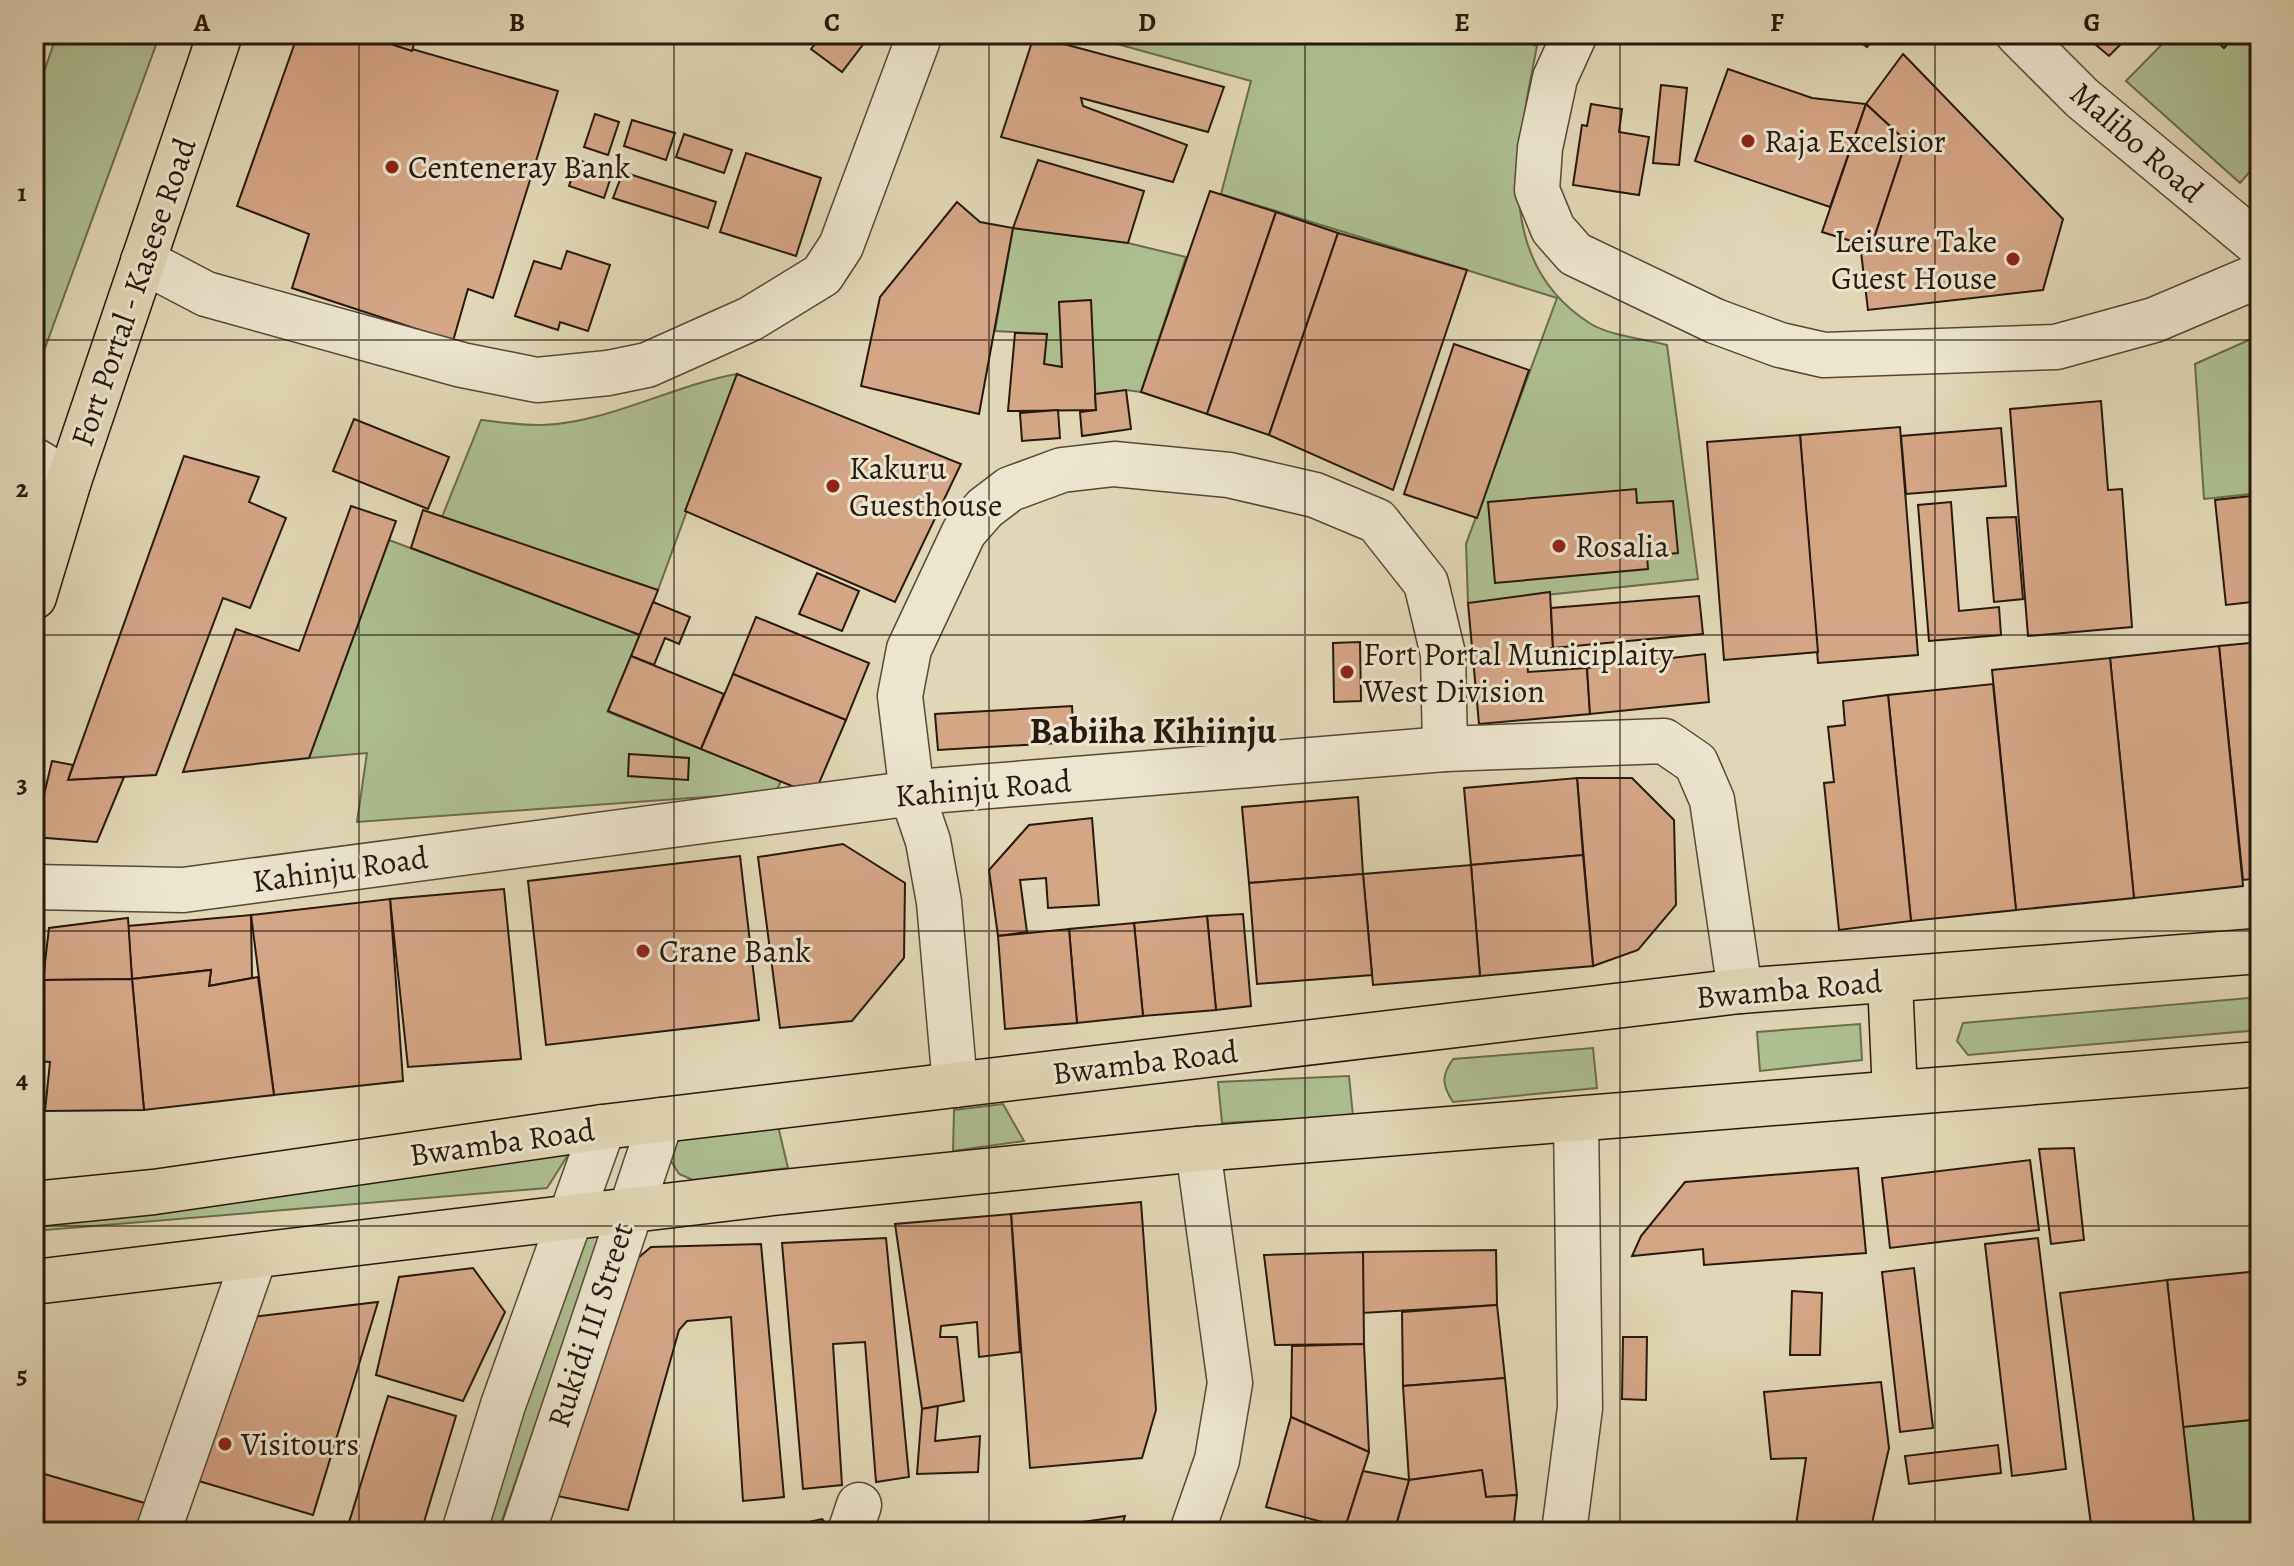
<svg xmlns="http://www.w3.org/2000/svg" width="2294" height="1566" font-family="Alegreya,serif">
	<rect width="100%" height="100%" fill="#e1d7b6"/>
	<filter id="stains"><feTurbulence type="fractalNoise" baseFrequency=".0025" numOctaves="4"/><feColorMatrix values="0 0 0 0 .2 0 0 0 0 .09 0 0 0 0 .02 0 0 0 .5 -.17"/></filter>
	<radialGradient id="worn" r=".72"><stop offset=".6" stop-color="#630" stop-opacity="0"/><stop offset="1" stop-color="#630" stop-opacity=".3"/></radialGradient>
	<g fill="#aebf92" stroke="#6a6c50" stroke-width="2">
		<polygon points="57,34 160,34 34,378 34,101"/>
		<path d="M1081 34H1506L1537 46C1518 143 1490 261 1591 324 1611 336 1644 339 1667 345L1698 579 1468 603 1466 544 1557 298 1221 194 1251 81Z"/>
		<polygon points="2172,34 2209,34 2224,47 2237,34 2260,34 2260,160 2240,183 2126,81"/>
		<polygon points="1013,228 1128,243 1186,257 1141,392 1126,390 1095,394 1090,300 1059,302 1062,367 1044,364 1046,334 995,331"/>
		<polygon points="2260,335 2260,493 2204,499 2195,364"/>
		<path d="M737 374 658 590 442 517 481 420C501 422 523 426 543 425 607 423 674 385 737 374Z"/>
		<polygon points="389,540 640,635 608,712 781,781 776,792 357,822 367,753 309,758"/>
		<polygon points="2260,997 2260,1030 1968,1055 1957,1041 1963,1023"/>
		<polygon points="1860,1024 1862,1060 1760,1071 1757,1032"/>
		<path d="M1593 1048 1597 1088 1453 1102C1442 1085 1441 1076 1453 1059Z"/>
		<polygon points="1349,1076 1353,1116 1222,1123 1218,1082"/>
		<polygon points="1003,1104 1024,1141 953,1151 954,1110"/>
		<polygon points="778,1126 788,1168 693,1180 679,1174 671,1161 678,1139"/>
		<polygon points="582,1133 547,1188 34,1231 34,1204"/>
		<polygon points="582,1225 599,1225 597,1247 498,1532 480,1532"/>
		<polygon points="2260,1419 2260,1532 2195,1532 2183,1427"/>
	</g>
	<g fill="#d5a686" stroke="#27190e" stroke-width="2">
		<polygon points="298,34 360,34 558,91 493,298 468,289 453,341 292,288 309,234 237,206"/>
		<polygon points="360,34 417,34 412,51"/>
		<polygon points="823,34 871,34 842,72 811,49"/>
		<polygon points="1849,34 1877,34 1867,47"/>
		<polygon points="2083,34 2131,34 2109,56"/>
		<polygon points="2209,34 2237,34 2224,48"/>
		<polygon points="1034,36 1224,87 1208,132 1081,98 1083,106 1187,145 1173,182 1001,137"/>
		<polygon points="1903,54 2063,219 2043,290 1868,310 1861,252 1871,247 1906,141 1866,104"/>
		<polygon points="1728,69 1812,98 1866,104 1830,207 1695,161"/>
		<polygon points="1661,85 1687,88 1679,165 1653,163"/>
		<polygon points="1591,104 1622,109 1619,132 1649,137 1639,195 1573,185 1582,125 1587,126"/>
		<polygon points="1866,104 1906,141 1871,247 1822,232"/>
		<polygon points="595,114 619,122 608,155 584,147"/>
		<polygon points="632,120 675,133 666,160 624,146"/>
		<polygon points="684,134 732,150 724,173 676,157"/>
		<polygon points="746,153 821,178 796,256 720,232"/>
		<polygon points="578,160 613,171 604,198 569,186"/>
		<polygon points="1038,160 1144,191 1128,243 1013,228"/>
		<polygon points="623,172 716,202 708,228 613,198"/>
		<polygon points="1210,191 1276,212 1207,414 1141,392"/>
		<polygon points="957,202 980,222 1013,228 979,414 861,386 880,297"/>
		<polygon points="1276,212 1338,233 1269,435 1207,414"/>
		<polygon points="1338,233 1467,270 1393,490 1269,435"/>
		<polygon points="567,251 610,265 588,331 560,322 558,330 515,316 534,261 561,269"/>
		<polygon points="1091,300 1096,410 1008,411 1015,333 1047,334 1044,364 1062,367 1059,302"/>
		<polygon points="1454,344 1529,370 1477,518 1404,494"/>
		<polygon points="737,374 961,464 895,602 685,511"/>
		<polygon points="1126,390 1131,429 1082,436 1080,412 1096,410 1095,394"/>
		<polygon points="2101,401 2108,490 2122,489 2132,627 2028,636 2010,409"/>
		<polygon points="1058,410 1060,438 1022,441 1020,413"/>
		<polygon points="354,419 449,457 428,509 333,471"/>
		<polygon points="1900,427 1918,655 1818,663 1800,435"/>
		<polygon points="2001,428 2006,486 1906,494 1901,436"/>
		<polygon points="1800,435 1818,652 1724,660 1707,442"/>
		<polygon points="184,456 259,477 249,502 286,518 250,608 223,598 156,775 68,780"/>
		<polygon points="1636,489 1637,503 1673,501 1678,553 1647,556 1648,569 1495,583 1488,502"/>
		<polygon points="2260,495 2260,601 2226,605 2215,500"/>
		<polygon points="1951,502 1959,611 1999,607 2001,635 1929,641 1918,505"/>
		<polygon points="351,506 396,521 309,758 183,772 236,629 299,651"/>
		<polygon points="423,510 658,590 640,635 411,548"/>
		<polygon points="2016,517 2023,599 1994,602 1987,518"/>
		<polygon points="817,573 859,591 842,631 799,614"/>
		<polygon points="1550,592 1553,648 1526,651 1528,672 1587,668 1590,714 1479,724 1468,603"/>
		<polygon points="1699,596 1703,634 1553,648 1551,608"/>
		<polygon points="653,602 690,617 679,644 665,638 654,665 631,656"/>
		<polygon points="756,617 869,663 846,720 733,674"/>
		<polygon points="1360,642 1361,701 1334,702 1333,643"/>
		<polygon points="2260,642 2260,878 2243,880 2219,646"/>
		<polygon points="2219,646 2243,886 2134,898 2110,658"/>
		<polygon points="1705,654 1709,702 1590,714 1587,668"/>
		<polygon points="631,656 724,694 701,749 608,711"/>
		<polygon points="2110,658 2134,898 2016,910 1992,670"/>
		<polygon points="733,674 846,720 814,795 701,749"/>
		<polygon points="1993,684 2016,910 1911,921 1888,695"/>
		<polygon points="1888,695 1911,921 1839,930 1824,783 1834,782 1828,727 1845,725 1843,701"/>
		<polygon points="1072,706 1074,742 938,750 935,714"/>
		<polygon points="629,754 689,758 688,780 628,776"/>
		<polygon points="52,761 73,765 68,780 124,777 97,842 34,837"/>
		<polygon points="1577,778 1632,778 1674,820 1676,905 1638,950 1593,966"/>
		<polygon points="1577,778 1583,855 1471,865 1464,788"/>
		<polygon points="1358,797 1363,874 1249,883 1242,807"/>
		<polygon points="1092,818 1099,905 1048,908 1046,878 1020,880 1027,932 998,936 989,870 1029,825"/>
		<polygon points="843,844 905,883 904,958 852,1021 780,1028 758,857"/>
		<polygon points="1583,855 1593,966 1480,976 1471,865"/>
		<polygon points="740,856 759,1020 546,1045 528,881"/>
		<polygon points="1471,865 1480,976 1373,985 1363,874"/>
		<polygon points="1363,874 1372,975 1257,984 1249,883"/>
		<polygon points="504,889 521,1059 408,1067 390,899"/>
		<polygon points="390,899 403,1081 274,1095 251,915"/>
		<polygon points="1243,914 1251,1006 1216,1010 1207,916"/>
		<polygon points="251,915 252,978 209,986 211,970 132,979 128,926"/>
		<polygon points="1207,916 1216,1010 1143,1016 1134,923"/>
		<polygon points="128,918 132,979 43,980 49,928"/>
		<polygon points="1134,923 1143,1016 1077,1023 1069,929"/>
		<polygon points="1069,929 1077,1023 1005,1029 998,936"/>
		<polygon points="34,962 45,964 40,1005 34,1004"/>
		<polygon points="211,970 209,986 258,977 274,1095 144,1110 132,979"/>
		<polygon points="132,979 144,1110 45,1111 50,1062 34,1061 34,1004 40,1005 43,980"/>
		<polygon points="2074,1148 2084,1240 2051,1244 2039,1149"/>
		<polygon points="2030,1160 2039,1230 1890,1248 1882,1178"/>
		<polygon points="1858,1168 1866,1253 1704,1265 1703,1249 1632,1256 1641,1236 1685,1182"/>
		<polygon points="1141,1202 1156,1410 1142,1458 1030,1468 1011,1214"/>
		<polygon points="1011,1214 1020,1352 979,1357 977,1322 941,1326 940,1337 957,1337 964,1401 922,1409 895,1224"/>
		<polygon points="886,1238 909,1477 876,1482 865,1342 833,1344 842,1485 803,1489 782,1243"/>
		<polygon points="2038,1238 2066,1469 2012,1476 1985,1244"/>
		<polygon points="761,1244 784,1497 743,1501 731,1317 687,1321 679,1330 628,1510 557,1496 624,1270 651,1247"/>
		<polygon points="1496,1250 1497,1305 1362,1313 1363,1252"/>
		<polygon points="1363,1252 1364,1344 1275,1345 1264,1255"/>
		<polygon points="473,1268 505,1312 463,1401 376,1375 399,1277"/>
		<polygon points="1914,1268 1933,1428 1900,1432 1882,1272"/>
		<polygon points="2260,1271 2260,1419 2183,1427 2167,1280"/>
		<polygon points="2167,1280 2195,1532 2092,1532 2060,1293"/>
		<polygon points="1792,1291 1822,1293 1820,1355 1790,1355"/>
		<polygon points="378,1302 313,1515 192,1479 244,1318"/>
		<polygon points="1497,1305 1505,1378 1403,1386 1402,1312"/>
		<polygon points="1623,1337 1647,1337 1646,1400 1622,1399"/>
		<polygon points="1364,1344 1369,1452 1291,1417 1292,1346"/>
		<polygon points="1505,1378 1517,1495 1486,1497 1482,1470 1409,1480 1403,1386"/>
		<polygon points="1881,1382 1889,1448 1870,1532 1795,1532 1806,1458 1771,1459 1764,1392"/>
		<polygon points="388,1396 456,1416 421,1532 346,1532"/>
		<polygon points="938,1406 935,1441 980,1436 978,1472 917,1474 922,1409"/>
		<polygon points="1291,1417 1369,1452 1345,1528 1266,1507"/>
		<polygon points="1998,1445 2001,1473 1909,1484 1905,1456"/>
		<polygon points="1482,1470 1486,1497 1517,1495 1513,1532 1394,1532 1409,1480"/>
		<polygon points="34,1471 148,1504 138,1532 34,1532"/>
		<polygon points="1363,1471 1409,1480 1394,1532 1345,1528"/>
		<polygon points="1125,1516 1120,1532 1039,1532 1040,1528"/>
		<polygon points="822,1519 833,1532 763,1532"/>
		<polygon points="182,1522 212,1532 179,1532"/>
	</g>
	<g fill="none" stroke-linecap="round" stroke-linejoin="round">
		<defs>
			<g id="minor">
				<polyline points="1575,34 1555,78 1540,148 1537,190 1553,229 1575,254 1715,321 1780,345 1824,355 2056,347 2154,320 2260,275"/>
				<polyline points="2018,34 2082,98 2260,246"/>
				<polyline points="143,261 206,294 462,365 537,380 608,373 647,365 750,319 791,294 822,275 841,246 920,34"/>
				<polyline points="34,460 69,481"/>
				<polyline points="34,887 183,890 929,791 1445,749 1664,741 1696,763 1712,800 1740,991"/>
				<polyline points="955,1085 939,902 928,841 912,794 900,696 909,649 964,532 985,508 1010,489 1062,470 1114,464 1229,475 1315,495 1377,521 1426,583 1443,654 1445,749"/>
				<polyline points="158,1532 254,1258"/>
				<polyline points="464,1532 503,1405 603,1127"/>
				<polyline points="523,1532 661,1120"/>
				<polyline points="850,1532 859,1505"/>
				<polyline points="1192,1532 1217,1460 1230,1383 1198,1149"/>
				<polyline points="1564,1532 1580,1408 1576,1119"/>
			</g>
			<g id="major">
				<polyline points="1890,981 1895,1093"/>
				<polyline points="34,1204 154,1192 603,1127 1740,991 2260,951"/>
				<polyline points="34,1282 773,1193 1198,1149 2260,1064"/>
			</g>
			<polyline id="highway" points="34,597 69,481 220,34"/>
		</defs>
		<use href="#minor" stroke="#564838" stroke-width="47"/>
		<use href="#major" stroke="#27190e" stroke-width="47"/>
		<use href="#highway" stroke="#27190e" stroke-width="47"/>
		<use href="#minor" stroke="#ece5d0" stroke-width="44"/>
		<use href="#major" stroke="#e1d7b6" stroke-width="44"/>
		<use href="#highway" stroke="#e1d7b6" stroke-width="44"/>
	</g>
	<path fill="none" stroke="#27190e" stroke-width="2" stroke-opacity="0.55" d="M359 34V1532M674 34V1532M989 34V1532M1305 34V1532M1620 34V1532M1935 34V1532M34 340H2260M34 635H2260M34 931H2260M34 1226H2260"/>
	<g fill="#8f2418" stroke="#ece5d0" stroke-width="3">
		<circle cx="1748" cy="141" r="8"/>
		<circle cx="392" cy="167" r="8"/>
		<circle cx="2013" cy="259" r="8"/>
		<circle cx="833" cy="486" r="8"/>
		<circle cx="1559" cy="546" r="8"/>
		<circle cx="1347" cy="672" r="8"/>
		<circle cx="643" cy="951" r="8"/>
		<circle cx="225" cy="1444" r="8"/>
	</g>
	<g text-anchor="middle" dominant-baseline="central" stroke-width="6" stroke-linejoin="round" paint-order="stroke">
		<g font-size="32" fill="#27190e" stroke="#ece5d0" text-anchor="start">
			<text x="1764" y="141">Raja Excelsior</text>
			<text x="408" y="167">Centeneray Bank</text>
			<text x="1997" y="241" text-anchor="end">Leisure Take<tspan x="1997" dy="37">Guest House</tspan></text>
			<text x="849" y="468">Kakuru<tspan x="849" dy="37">Guesthouse</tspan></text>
			<text x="1575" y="546">Rosalia</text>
			<text x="1363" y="654">Fort Portal Municiplaity<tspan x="1363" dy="37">West Division</tspan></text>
			<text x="659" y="951">Crane Bank</text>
			<text x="241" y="1444">Visitours</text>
		</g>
		<g font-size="32" fill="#27190e" stroke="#ece5d0">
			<text transform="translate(2137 142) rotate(41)">Malibo Road</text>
			<text transform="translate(133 292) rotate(-71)">Fort Portal - Kasese Road</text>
			<text transform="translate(983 788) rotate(-5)">Kahinju Road</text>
			<text transform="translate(340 869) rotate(-8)">Kahinju Road</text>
			<text transform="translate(1789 989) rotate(-5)">Bwamba Road</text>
			<text transform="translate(1145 1062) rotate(-7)">Bwamba Road</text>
			<text transform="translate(502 1142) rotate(-8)">Bwamba Road</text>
			<text transform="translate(590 1325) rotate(-72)">Rukidi III Street</text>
		</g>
		<g font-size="36" font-weight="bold" fill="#27190e" stroke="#ece5d0">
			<text x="1153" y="730">Babiiha Kihiinju</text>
		</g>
	</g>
	<rect width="2294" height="1566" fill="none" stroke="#e1d7b6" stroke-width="88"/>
	<rect x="44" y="44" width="2206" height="1478" fill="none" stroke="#27190e" stroke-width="3"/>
	<g font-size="26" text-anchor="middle" font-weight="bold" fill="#27190e">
		<text x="202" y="31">A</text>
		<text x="517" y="31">B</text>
		<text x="832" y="31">C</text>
		<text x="1147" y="31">D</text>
		<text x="1462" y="31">E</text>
		<text x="1777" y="31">F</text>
		<text x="2092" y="31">G</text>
		<text x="22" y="201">1</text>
		<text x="22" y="497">2</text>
		<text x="22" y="792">3</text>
		<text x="22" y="1088">4</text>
		<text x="22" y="1383">5</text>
	</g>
	<rect width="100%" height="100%" filter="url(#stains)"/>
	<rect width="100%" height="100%" fill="url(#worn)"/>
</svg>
